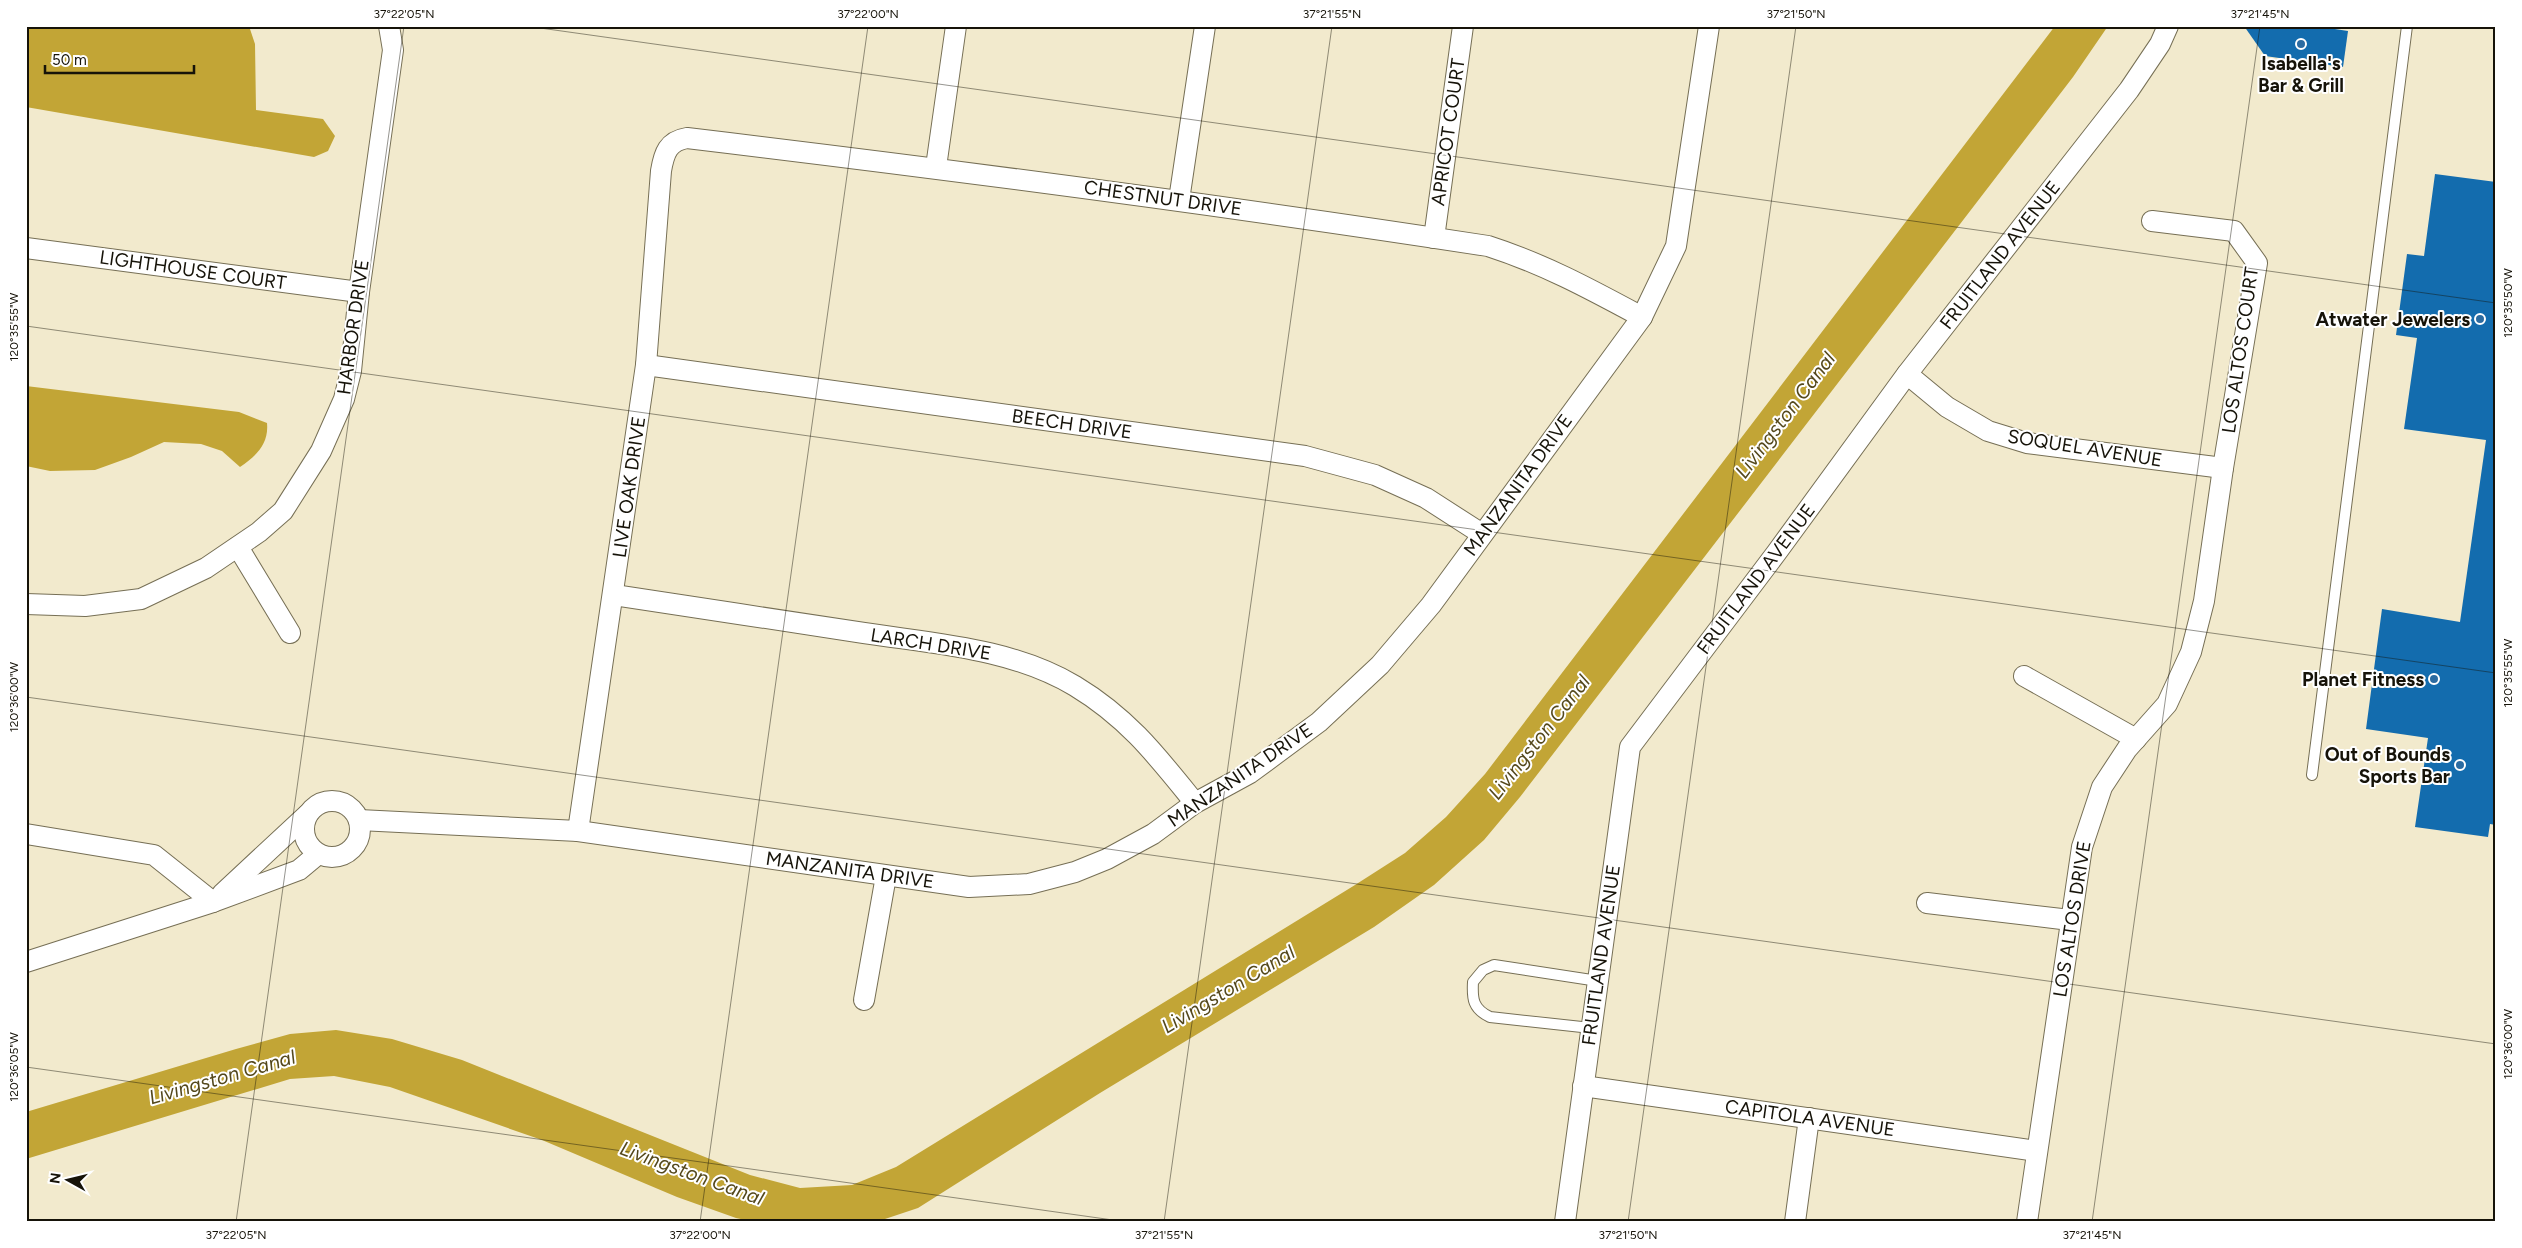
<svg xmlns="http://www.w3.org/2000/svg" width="2522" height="1248" font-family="Figtree,sans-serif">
	<rect width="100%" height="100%" fill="#f2eacd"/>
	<g fill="#c2a536">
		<polygon points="26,26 249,26 255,44 256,110 323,119 335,136 328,151 314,157 26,107"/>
		<polygon points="2055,26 2108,26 2073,77 1520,797 1484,840 1434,885 1374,927 1100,1093 918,1208 876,1222 755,1222 736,1218 677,1197 542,1140 390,1087 334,1076 290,1079 26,1159 26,1112 236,1049 290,1034 336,1030 392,1039 462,1060 750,1175 800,1188 852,1185 896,1167 1355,885 1405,853 1446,817 1485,774"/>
		<path d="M26 386 239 412 267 423C269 444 256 456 240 467L222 451 201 444 164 442 131 457 95 470 50 471 26 466Z"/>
	</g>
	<g fill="#136cae">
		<polygon points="2244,26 2315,26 2348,31 2343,67 2265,56"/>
		<polygon points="2435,174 2496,182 2496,825 2490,824 2488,837 2415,827 2428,738 2366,729 2382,609 2460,622 2486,440 2404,429 2417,338 2396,335 2407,254 2424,256"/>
	</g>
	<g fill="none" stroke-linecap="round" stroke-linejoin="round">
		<defs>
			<g id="lane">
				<polyline points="2312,775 2407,26"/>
				<path d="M1591 1028 1490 1017C1473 1009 1472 999 1473 982L1483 970 1494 965 1598 981"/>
			</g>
			<g id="street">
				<polyline points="936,167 956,26"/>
				<polyline points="1179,200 1205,26"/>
				<polyline points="1434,238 1463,26"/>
				<polyline points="26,248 359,292"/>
				<polyline points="646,365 1305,456 1375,475 1426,498 1482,534"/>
				<polyline points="1907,374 1947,407 1988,431 2027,443 2223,468"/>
				<polyline points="238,547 290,633"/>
				<path d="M614 595C697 608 781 620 864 633 935 644 1011 648 1075 686 1128 718 1157 756 1195 803"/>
				<polyline points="26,604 85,606 141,599 206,568 259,532 283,511 321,451 344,399 351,371 359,292 393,50 389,26"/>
				<polyline points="2024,676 2136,739"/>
				<circle cx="332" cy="829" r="28"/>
				<polyline points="359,820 578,831 969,887 1029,884 1075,872 1107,859 1153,834 1195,803 1250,773 1319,722 1380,665 1431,605 1642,317 1676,246 1709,26"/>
				<path d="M578 831 646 365 661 171C664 153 668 141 687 138 954 170 1221 205 1488 246 1544 264 1590 289 1642 317"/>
				<polyline points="26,834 154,855 213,902"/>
				<polyline points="222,894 308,814"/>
				<polyline points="1927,903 2070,920"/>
				<polyline points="26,962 213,902 299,870 317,855"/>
				<polyline points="864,1000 886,876"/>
				<polyline points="1583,1086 2037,1151"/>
				<polyline points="1565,1222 1630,747 1777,552 1907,374 2129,90 2160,44 2168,26"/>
				<polyline points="1795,1222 1809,1118"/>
				<polyline points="2027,1222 2082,847 2102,787 2127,749 2167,704 2191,652 2204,601 2223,468 2257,263 2234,231 2152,221"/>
			</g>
		</defs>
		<use href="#lane" stroke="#766f55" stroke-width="12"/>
		<use href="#street" stroke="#766f55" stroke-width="22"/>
		<use href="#lane" stroke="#fff" stroke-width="10"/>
		<use href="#street" stroke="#fff" stroke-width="20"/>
	</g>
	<path fill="none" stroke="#161309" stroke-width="1" stroke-opacity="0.45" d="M526 26 2496 303M26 326 2496 673M26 697 2496 1044M26 1067 1127 1222M236 1222 404 26M700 1222 868 26M1164 1222 1332 26M1628 1222 1796 26M2092 1222 2260 26"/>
	<g fill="#2b6ba1" stroke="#fff" stroke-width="2">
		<circle cx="2301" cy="44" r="5"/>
		<circle cx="2480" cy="319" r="5"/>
		<circle cx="2434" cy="679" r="5"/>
		<circle cx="2460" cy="765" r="5"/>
	</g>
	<g text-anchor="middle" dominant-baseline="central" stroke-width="4" stroke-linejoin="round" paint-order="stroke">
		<g font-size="19" font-weight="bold" fill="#161309" stroke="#fff" text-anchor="end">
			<text x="2301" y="63" text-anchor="middle">Isabella's<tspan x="2301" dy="22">Bar &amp; Grill</tspan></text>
			<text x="2470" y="319">Atwater Jewelers</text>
			<text x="2424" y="679">Planet Fitness</text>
			<text x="2450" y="754">Out of Bounds<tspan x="2450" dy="22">Sports Bar</tspan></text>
		</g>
		<g font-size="19" fill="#161309" stroke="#fff">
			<text transform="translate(1448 132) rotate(-82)">APRICOT COURT</text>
			<text transform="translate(1163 198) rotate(8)">CHESTNUT DRIVE</text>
			<text transform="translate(2000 255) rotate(-52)">FRUITLAND AVENUE</text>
			<text transform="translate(193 270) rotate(8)">LIGHTHOUSE COURT</text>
			<text transform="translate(353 327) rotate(-82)">HARBOR DRIVE</text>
			<text transform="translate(2240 350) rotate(-82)">LOS ALTOS COURT</text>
			<text transform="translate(1072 424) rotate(8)">BEECH DRIVE</text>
			<text transform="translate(2085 448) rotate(9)">SOQUEL AVENUE</text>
			<text transform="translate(1518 485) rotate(-54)">MANZANITA DRIVE</text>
			<text transform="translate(629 487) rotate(-82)">LIVE OAK DRIVE</text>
			<text transform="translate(1756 579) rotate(-53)">FRUITLAND AVENUE</text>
			<text transform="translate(931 644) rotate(9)">LARCH DRIVE</text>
			<text transform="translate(1240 775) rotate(-34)">MANZANITA DRIVE</text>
			<text transform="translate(850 870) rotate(8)">MANZANITA DRIVE</text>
			<text transform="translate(2072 919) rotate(-81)">LOS ALTOS DRIVE</text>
			<text transform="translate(1601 955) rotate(-82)">FRUITLAND AVENUE</text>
			<text transform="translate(1810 1118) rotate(8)">CAPITOLA AVENUE</text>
		</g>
		<g font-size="20" font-style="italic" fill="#54481c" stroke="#fff">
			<text transform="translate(1785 415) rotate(-53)">Livingston Canal</text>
			<text transform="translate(1539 737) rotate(-52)">Livingston Canal</text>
			<text transform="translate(1228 989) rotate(-31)">Livingston Canal</text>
			<text transform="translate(222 1077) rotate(-16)">Livingston Canal</text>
			<text transform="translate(692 1173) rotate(20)">Livingston Canal</text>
		</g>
	</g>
	<rect width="2522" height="1248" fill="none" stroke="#ffffff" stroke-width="55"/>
	<g transform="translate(68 1180) rotate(278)" stroke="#ffffff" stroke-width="4" paint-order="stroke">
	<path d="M0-4L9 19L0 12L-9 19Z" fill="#161309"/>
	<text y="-8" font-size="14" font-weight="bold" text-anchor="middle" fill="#161309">N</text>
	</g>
	<path d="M45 65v8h149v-8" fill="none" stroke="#161309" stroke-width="2.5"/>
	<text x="52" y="65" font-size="15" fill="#161309" stroke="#ffffff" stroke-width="4" paint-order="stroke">50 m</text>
	<rect x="28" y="28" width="2466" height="1192" fill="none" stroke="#161309" stroke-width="2"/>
	<g font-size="12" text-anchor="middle" fill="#161309">
		<text x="404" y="18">37°22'05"N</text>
		<text x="868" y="18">37°22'00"N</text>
		<text x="1332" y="18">37°21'55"N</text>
		<text x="1796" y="18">37°21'50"N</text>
		<text x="2260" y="18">37°21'45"N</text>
		<text transform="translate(2508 303) rotate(-90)" y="4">120°35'50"W</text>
		<text transform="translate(14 327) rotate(-90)" y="4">120°35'55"W</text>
		<text transform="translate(2508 673) rotate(-90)" y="4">120°35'55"W</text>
		<text transform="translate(14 697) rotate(-90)" y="4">120°36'00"W</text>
		<text transform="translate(2508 1044) rotate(-90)" y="4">120°36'00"W</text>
		<text transform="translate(14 1067) rotate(-90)" y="4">120°36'05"W</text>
		<text x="236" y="1239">37°22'05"N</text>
		<text x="700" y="1239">37°22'00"N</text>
		<text x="1164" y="1239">37°21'55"N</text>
		<text x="1628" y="1239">37°21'50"N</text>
		<text x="2092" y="1239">37°21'45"N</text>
	</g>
</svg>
